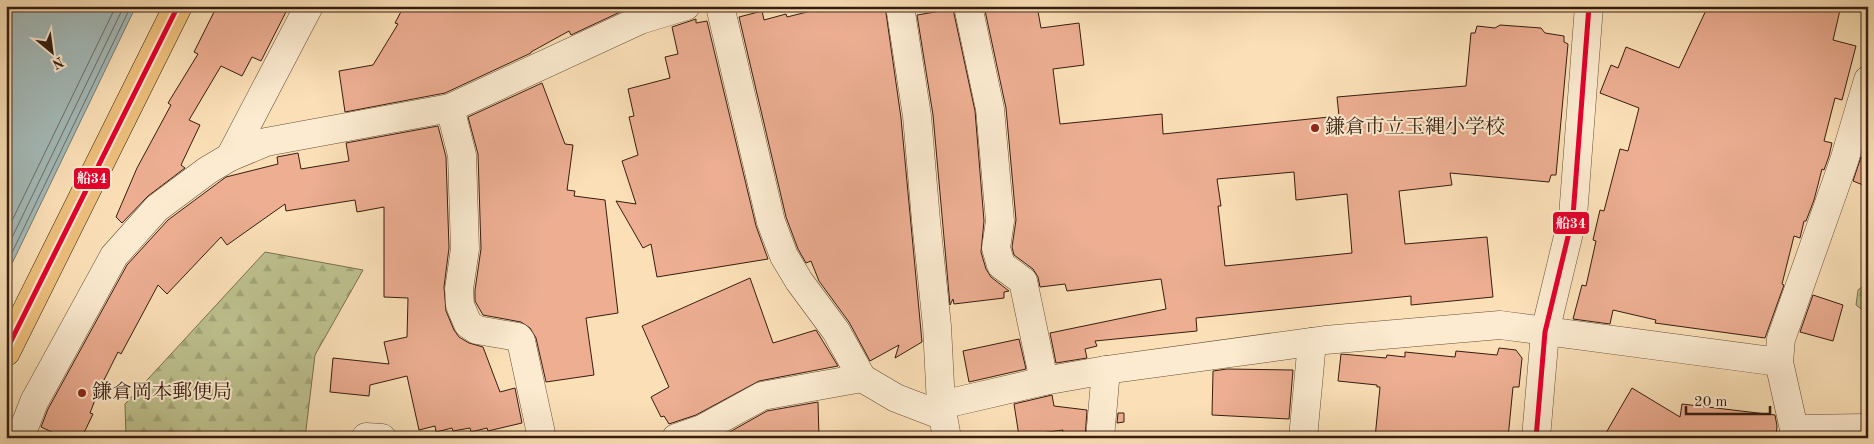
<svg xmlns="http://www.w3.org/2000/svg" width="1874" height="444" font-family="'Old Standard TT','Noto Serif JP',serif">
	<defs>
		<pattern id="forest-firs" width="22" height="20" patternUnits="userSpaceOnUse" patternTransform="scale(1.25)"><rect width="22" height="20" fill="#bec28f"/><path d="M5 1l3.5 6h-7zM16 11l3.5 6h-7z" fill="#a4a67a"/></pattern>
	</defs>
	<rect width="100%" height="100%" fill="#fbe0b7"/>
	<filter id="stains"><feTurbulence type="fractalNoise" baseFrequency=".004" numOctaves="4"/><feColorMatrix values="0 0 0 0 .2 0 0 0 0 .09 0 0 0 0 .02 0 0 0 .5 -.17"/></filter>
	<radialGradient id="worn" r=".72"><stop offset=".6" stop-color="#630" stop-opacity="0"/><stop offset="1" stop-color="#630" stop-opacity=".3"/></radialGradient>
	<g fill="url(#forest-firs)" stroke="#7a704f">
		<polygon points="265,252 363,270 315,355 305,438 126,438 125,404"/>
		<polygon points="1868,283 1868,314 1856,305 1858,290"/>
	</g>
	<polygon fill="#a3bab9" stroke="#777b75" points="12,6 136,6 6,276 6,18"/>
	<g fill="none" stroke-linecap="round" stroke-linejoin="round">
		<g stroke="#6c6c64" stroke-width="1">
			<polyline points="6,233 116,6"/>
			<polyline points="6,250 124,6"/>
			<polyline points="6,265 131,6"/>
		</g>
	</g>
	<g fill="#edae92" stroke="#361d0f" fill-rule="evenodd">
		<polygon points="217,6 289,6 261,61 252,57 242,76 221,66 189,120 200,125 181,165 185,168 148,196 122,223 116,217 137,168 171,105 168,103 198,54 194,52"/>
		<polygon points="404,6 633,6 571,35 569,31 531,52 531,53 445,93 345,112 339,71 373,65 398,24 395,23"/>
		<polygon points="831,6 885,6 901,118 922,342 895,358 899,345 870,361 849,322 819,281 811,261 806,263 798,249 786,217 739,17 762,11 764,20 786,14 787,17"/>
		<path d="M984 6H1037L1041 28 1079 23 1084 65 1053 69 1060 124 1162 114 1163 134 1339 116 1337 97 1466 86 1471 33H1475L1477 26 1495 28 1500 25 1541 28 1545 33 1564 36V42L1568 44 1556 175H1551L1549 182 1450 173 1452 185 1399 191 1405 244 1487 237 1493 297 1411 305V296L1196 318 1197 331 1095 341 1097 346 1085 349 1087 358 1056 363 1050 333 1166 309 1161 279 1067 291 1065 284 1040 287 1038 277 1033 269 1014 255 1012 247 1016 220 1006 108ZM1294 172 1296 200 1347 194 1352 253 1225 266 1218 206H1221L1217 179Z"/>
		<polygon points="1708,6 1841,6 1833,40 1856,46 1842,100 1835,98 1824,141 1832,143 1829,156 1824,170 1822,169 1814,200 1806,221 1804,221 1800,238 1794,236 1782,284 1784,285 1765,338 1655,323 1656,320 1613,310 1610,324 1573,319 1582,285 1586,286 1596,241 1593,240 1600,210 1604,211 1620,149 1628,151 1639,108 1600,93 1611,65 1618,68 1626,47 1679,68"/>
		<polygon points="953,9 975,111 984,221 981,252 986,269 991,277 1009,291 1004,292 1004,298 954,304 953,299 950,305 933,115 917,15"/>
		<polygon points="696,19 696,23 707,21 756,226 768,259 657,277 651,244 643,248 616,201 636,204 622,161 638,155 629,117 634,116 628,89 670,78 665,57 678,54 672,27"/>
		<polygon points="542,83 565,144 573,145 567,190 575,191 574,196 605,200 618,313 586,318 594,375 546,382 536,338 530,328 521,322 483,315 475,301 475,290 481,249 478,154 468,117"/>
		<polygon points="438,126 446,157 449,248 444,287 446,311 454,330 459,337 469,343 483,347 500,392 515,388 522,423 488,431 487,428 471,432 470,428 453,431 452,428 436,432 435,426 419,430 407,376 370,385 369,396 330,392 333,358 389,364 384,342 407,337 408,298 384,297 384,207 357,212 355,200 286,211 285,204 227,245 221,237 167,294 158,285 121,354 118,352 98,392 90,413 93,414 82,437 76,433 74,437 67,434 65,438 41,427 48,409 127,265 168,220 226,177 278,164 277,157 298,153 301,169 349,161 346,143"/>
		<polygon points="1861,157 1868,160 1868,187 1853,181"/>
		<polygon points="750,278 773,343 816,330 838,366 759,381 696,415 669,424 664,416 661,417 651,397 669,387 642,326"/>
		<polygon points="1813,295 1843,305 1833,341 1800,332"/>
		<polygon points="1019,339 1026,369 969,382 963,351"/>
		<polygon points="1499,348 1516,350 1522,358 1519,387 1513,387 1508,438 1375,438 1380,387 1377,387 1377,385 1338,381 1341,354 1386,358 1387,355 1405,357 1405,352 1455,357 1456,351 1497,355"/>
		<polygon points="1227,369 1293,370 1289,419 1212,415 1213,371"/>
		<polygon points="1632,388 1680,417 1682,404 1775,415 1777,426 1776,438 1603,438"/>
		<polygon points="1052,395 1054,406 1087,410 1085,438 1062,438 1063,430 1019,436 1014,404"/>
		<polygon points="818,402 819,438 719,438 767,411"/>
		<polygon points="1118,413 1124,413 1124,422 1117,423"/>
	</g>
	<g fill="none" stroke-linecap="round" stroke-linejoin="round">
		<defs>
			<g id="minor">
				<polyline points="720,6 771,222 784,256 799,281 836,331 862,378 896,398 943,416"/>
				<polyline points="900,6 917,116 926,221 937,326 941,405 947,438"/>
				<polyline points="968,6 990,109 1000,221 996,248 1001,265 1023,281 1044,381"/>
				<polyline points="450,108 462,155 465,249 459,289 460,305 468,324 477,330 518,337 521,341 542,438"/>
				<polyline points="230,157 309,6"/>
				<polyline points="941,405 1044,381 1106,370 1325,340 1500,325 1779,362"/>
				<polyline points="1794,429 1868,428"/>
				<polyline points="366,437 382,438"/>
				<polyline points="20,438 34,402 114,256 157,208 208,170 230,157 266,142 450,108 640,20 686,6"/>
				<polyline points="676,438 702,429 762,396 862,378"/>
				<polyline points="1100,438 1106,370"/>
				<polyline points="1303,438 1312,342"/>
				<polyline points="1536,438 1545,332 1573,216 1589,6"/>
				<polyline points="1796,438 1779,362 1781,339 1844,161 1868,80"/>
			</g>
			<polyline id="major" points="6,352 178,6"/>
		</defs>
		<use href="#minor" stroke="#674e39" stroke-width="29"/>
		<use href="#major" stroke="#361d0f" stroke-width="29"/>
		<use href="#minor" stroke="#fcebd0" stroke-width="28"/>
		<use href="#major" stroke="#eec07c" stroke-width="28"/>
		<defs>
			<g id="bus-1">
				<polyline points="6,351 178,6"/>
				<polyline points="1536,438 1545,332 1573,216 1589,6"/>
			</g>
		</defs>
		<use href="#bus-1" stroke="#fcebd0" stroke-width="9"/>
		<use href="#bus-1" stroke="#e4002b" stroke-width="5"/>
	</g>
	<g fill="#8f2418" stroke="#fcebd0" stroke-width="2">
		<circle cx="1315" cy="128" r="5"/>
		<circle cx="82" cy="393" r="5"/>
	</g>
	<g text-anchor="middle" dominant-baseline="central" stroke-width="4" stroke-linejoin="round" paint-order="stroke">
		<g font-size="20" fill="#361d0f" stroke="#fcebd0" text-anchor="start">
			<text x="1325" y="128">鎌倉市立玉縄小学校</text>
			<text x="92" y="393">鎌倉岡本郵便局</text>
		</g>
	</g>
	<g stroke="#fcebd0" stroke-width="2">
		<rect x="73" y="167" width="38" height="23" rx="5" fill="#e4002b"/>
		<rect x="1552" y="211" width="38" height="24" rx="5" fill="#e4002b"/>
	</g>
	<g font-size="14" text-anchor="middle" font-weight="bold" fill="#fff">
		<text x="92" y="183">船34</text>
		<text x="1571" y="228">船34</text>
	</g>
	<rect width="1874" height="444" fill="none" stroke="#fbe0b7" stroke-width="25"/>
	<rect x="8" y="8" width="1859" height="429" fill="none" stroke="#361d0f" stroke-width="2.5"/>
	<rect x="12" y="12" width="1849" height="419" fill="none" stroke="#361d0f"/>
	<g transform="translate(52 52) rotate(151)" stroke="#fcebd0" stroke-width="4" paint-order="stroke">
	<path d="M0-4L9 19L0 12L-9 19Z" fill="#361d0f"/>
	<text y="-8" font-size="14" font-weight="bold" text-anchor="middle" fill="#361d0f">N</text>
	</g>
	<path d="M1686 406v8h84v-8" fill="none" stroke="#361d0f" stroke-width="2.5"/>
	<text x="1694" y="406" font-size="15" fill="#361d0f" stroke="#fcebd0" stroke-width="4" paint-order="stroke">20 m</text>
	<rect width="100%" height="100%" filter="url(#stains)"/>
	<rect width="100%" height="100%" fill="url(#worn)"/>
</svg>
